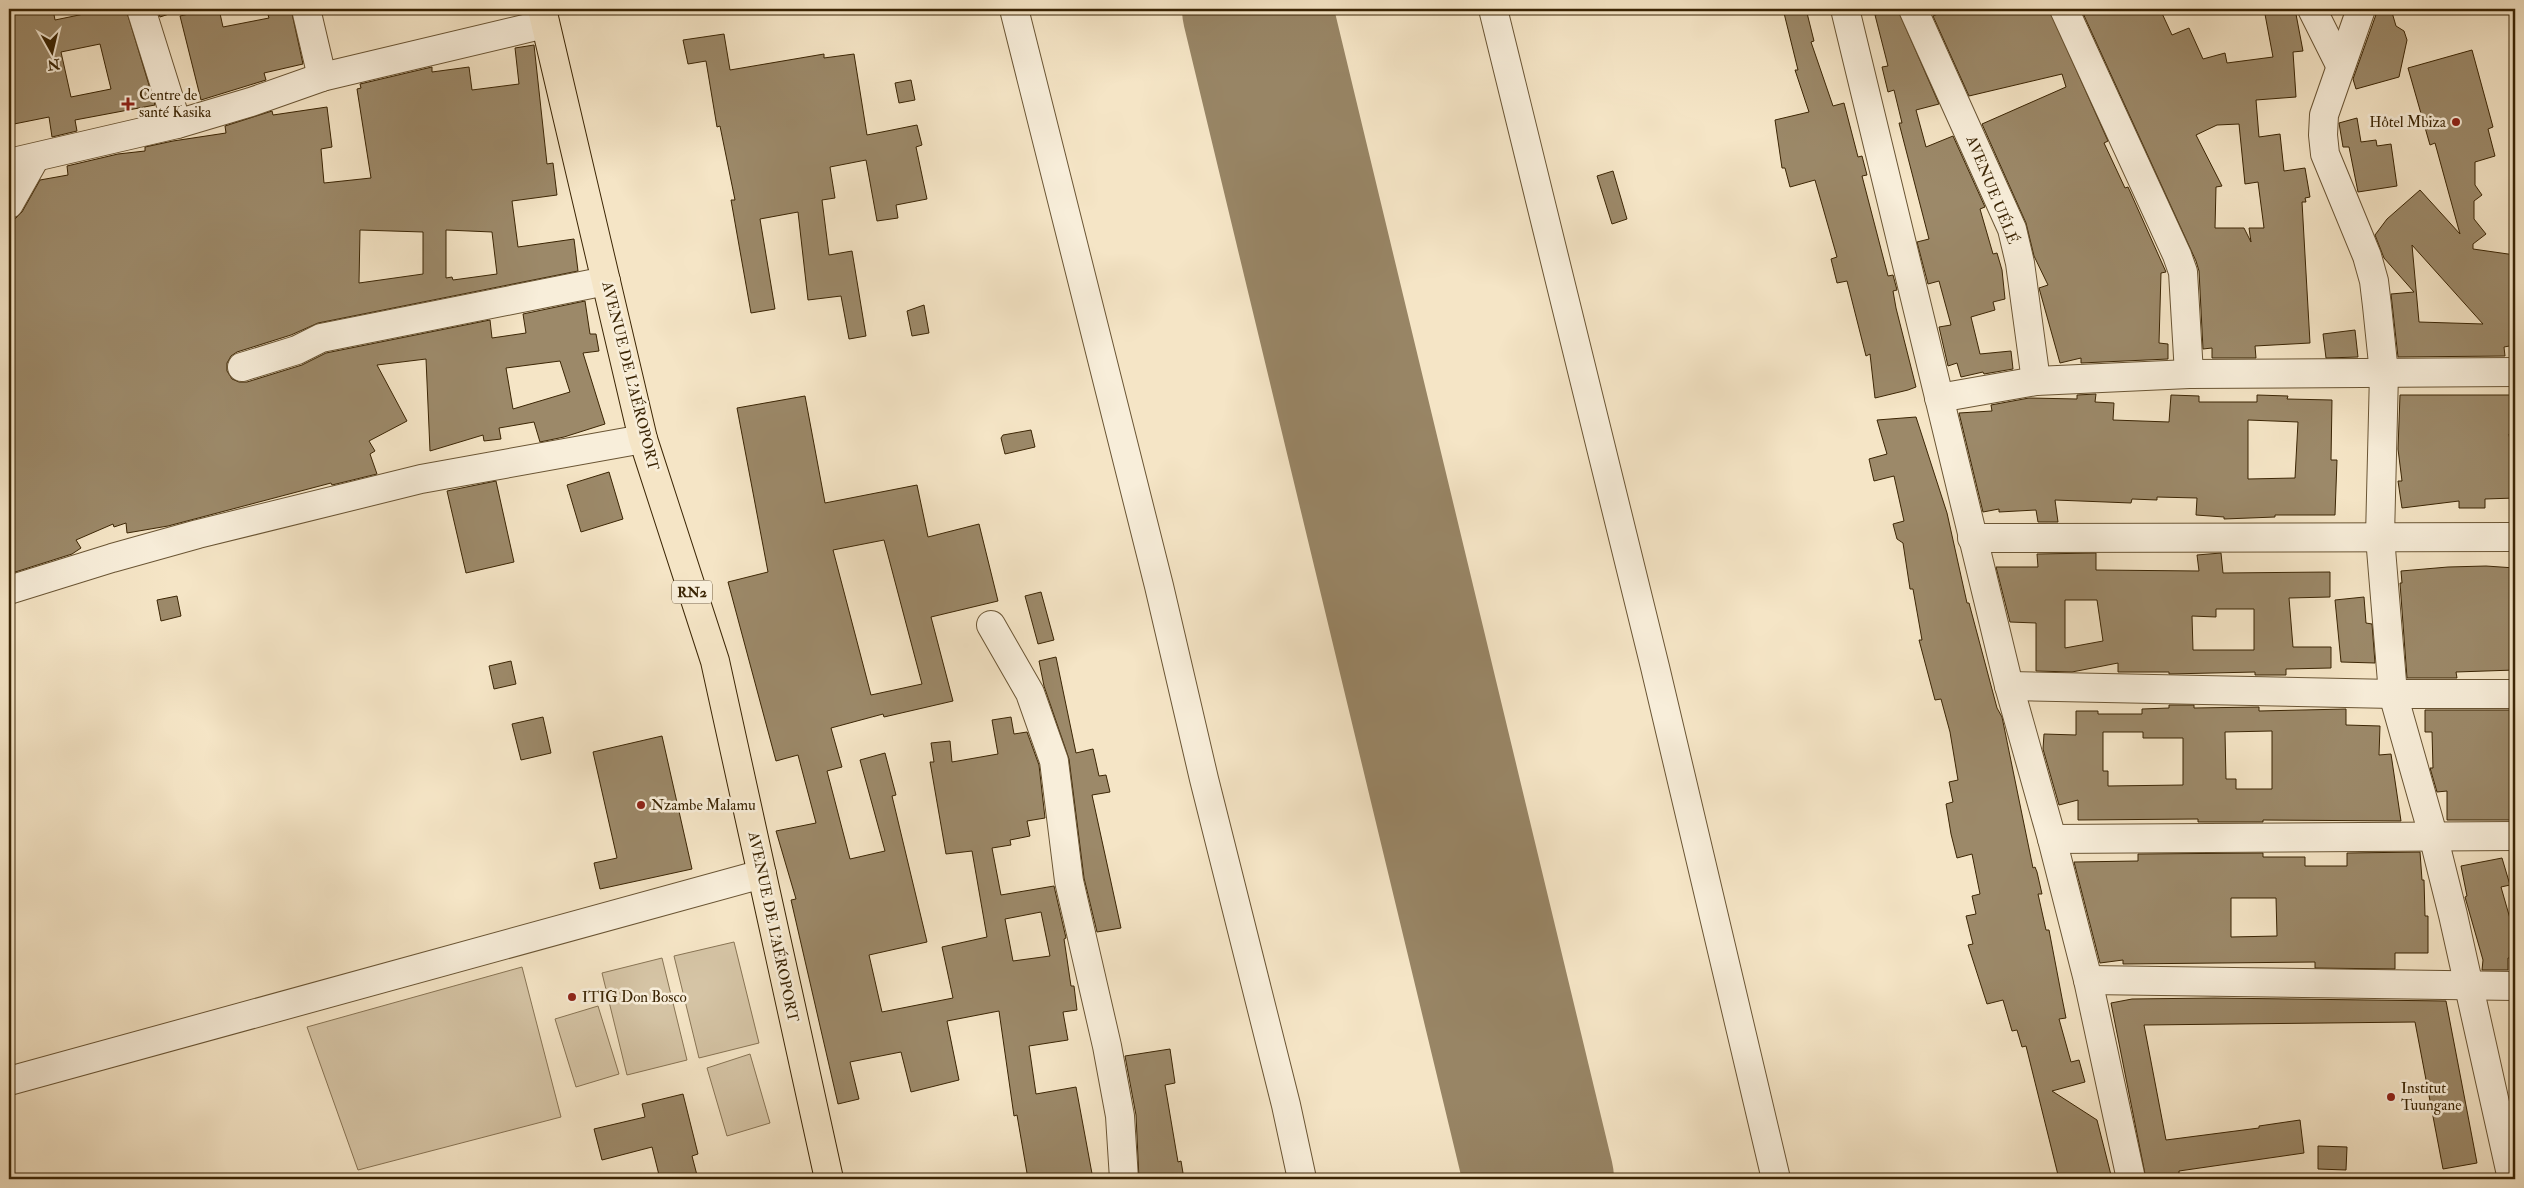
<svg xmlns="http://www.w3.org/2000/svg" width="2524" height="1188" font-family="'IM FELL Double Pica',serif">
	<rect width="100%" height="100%" fill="#f5e5c6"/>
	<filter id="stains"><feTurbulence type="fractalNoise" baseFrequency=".004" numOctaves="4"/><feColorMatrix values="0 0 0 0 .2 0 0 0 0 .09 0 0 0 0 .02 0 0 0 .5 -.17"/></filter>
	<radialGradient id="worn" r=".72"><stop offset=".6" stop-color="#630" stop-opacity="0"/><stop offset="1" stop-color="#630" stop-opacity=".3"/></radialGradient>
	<g fill="#d5c4a5" stroke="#887454">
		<polygon points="734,942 759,1043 699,1058 674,956"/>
		<polygon points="662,958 687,1060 627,1075 602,973"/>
		<polygon points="522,967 561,1117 358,1170 307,1027"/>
		<polygon points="598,1006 619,1074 576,1087 555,1019"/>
		<polygon points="750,1054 770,1123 727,1136 707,1068"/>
	</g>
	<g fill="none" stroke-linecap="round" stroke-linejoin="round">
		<polyline stroke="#988565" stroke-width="150" points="1257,9 1539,1179"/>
	</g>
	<g fill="#9c8969" stroke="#3b2504" fill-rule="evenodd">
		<path d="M9 9H53L55 20 108 9H126L155 105 75 120 77 131 52 137 49 117 9 125ZM100 44 111 89 71 97 61 52Z"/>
		<polygon points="157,9 174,9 175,12 160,17"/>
		<polygon points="211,9 219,9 223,27 269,18 268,15 291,9 303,64 264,73 266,80 201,100 180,16"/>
		<polygon points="1783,9 1806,9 1814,41 1811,42 1833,106 1844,103 1858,157 1862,156 1867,175 1862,176 1888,276 1893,275 1897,290 1893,291 1896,308 1916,387 1908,390 1875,398 1870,354 1866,356 1847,281 1837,283 1831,259 1837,257 1815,180 1790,187 1785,168 1782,168 1775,120 1809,112 1795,70 1798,70"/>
		<polygon points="1950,9 2049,9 2108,141 2104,143 2125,188 2128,187 2166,272 2161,273 2159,343 2168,344 2168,359 2081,363 2081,358 2060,363 2039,288 2048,285 2034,256 2026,223 1982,124 2066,87 2062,74 1969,96 1933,16"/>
		<path d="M2081 9H2160L2172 35 2189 28 2203 59 2225 53 2227 63 2273 57 2264 9H2295L2303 51 2293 52 2296 97 2256 100 2259 137 2280 134 2284 171 2305 168 2310 197 2305 198 2306 202H2302L2310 343 2255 346 2256 358H2212V348L2203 349 2199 271 2196 261ZM2239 124 2245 184 2258 182 2264 228H2249L2251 242 2244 228H2215L2216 187 2222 186 2196 135 2217 125Z"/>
		<polygon points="2378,9 2391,9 2396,26 2404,31 2407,40 2399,77 2356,89 2353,79"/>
		<polygon points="1898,10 1939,104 1916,110 1926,147 1953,136 1985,207 1980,209 1993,254 1997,253 2002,270 2005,299 1993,302 1995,310 1971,317 1980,354 2011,351 2013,369 1984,374 1983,372 1961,377 1957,363 1948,366 1939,327 1951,325 1939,281 1928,284 1917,242 1929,239 1899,123 1902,123 1894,90 1888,92 1882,67 1888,66 1875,15"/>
		<polygon points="724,34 730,70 824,54 824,58 854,54 867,135 917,125 922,145 916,147 927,199 896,205 898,218 877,221 866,160 830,167 835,198 822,200 829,255 852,251 866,336 849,339 841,296 808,300 798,212 760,219 775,309 751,313 731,200 735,200 720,126 717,127 706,61 688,64 683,40"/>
		<path d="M534 45 547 164 553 163 557 195 512 201 518 247 574 239 578 271 318 323 291 335 237 352 231 356 227 363V371L232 379 239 382H247L302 365 326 353 490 320 492 338 526 333 523 314 585 301 590 334H596L599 351 583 353 605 424 564 437 540 442 534 422 499 428 501 439 484 441 483 435 430 451 426 359 377 365 407 421 369 441 375 451 370 454 377 474 332 485 331 483 168 526 127 533 126 523 114 527 113 524 76 540 81 548 72 554 9 574V324L13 312 9 311V220L16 218 22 212 40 180 68 175 67 166 118 154 145 151V147L173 141 226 133 225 126 272 111 273 115 327 107 332 147 321 149 324 183 371 178 357 89 361 88 360 84 432 67V72L469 67 472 90 519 84 515 48ZM360 230 423 232V274L359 283ZM446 230 492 232 497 274 453 280 452 277 446 278ZM560 361 570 392 513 409 506 368Z"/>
		<path d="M2472 50 2493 127 2488 129 2495 156 2475 162V185L2482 195 2474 201V219L2486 234 2473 244V249L2515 255V345L2504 347 2505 356 2398 357 2391 294 2414 292 2384 258 2375 235 2387 219 2420 190 2460 234 2435 143 2430 145 2408 68ZM2412 245 2483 324 2419 322Z"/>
		<polygon points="911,80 915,100 899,103 895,83"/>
		<polygon points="2357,118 2361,142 2376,140 2377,146 2391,144 2397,186 2358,192 2349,147 2343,147 2339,123"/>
		<polygon points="1613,171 1627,219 1612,224 1597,176"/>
		<polygon points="924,305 929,333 912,336 907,311"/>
		<polygon points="2355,330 2358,357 2326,358 2323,334"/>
		<path d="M2096 394 2095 402 2114 403 2113 420 2169 422 2171 395 2199 396V402H2257V395L2288 396 2287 399 2332 400 2331 460H2337L2335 515H2275V517L2224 519V517L2196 515 2197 498 2157 497V500L2132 499 2131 503 2055 500 2058 522H2038L2036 510 1999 512V509L1983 512 1959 413 1992 411 1991 405 2029 398 2077 399V395ZM2248 420 2298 422 2295 478 2248 479Z"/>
		<polygon points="2400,395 2515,395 2515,434 2509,434 2515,471 2515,498 2485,499 2485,508 2459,508 2459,501 2402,508 2398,481 2402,481 2398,449"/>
		<path d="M805 396 825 503 917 485 928 537 979 524 998 601 931 617 953 701 884 717 883 714 831 728 842 767 827 771 850 859 885 851 860 760 885 753 896 795 892 796 927 942 869 955 882 1012 953 998 942 947 987 937 972 851 946 854 930 762H934L931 743 950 741 952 762 998 754 992 720 1011 717 1014 734 1027 732 1039 765 1045 818 1027 821 1030 836 1010 840 1011 845 992 848 1001 895 1054 886 1066 938 1064 939 1071 986H1074L1077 1010 1063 1012 1068 1040 1029 1046 1036 1094 1076 1087 1093 1179H1028L1017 1115 1014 1116 999 1011 947 1021 959 1080 911 1092 901 1052 850 1062 859 1099 838 1104 791 900 796 899 776 831 816 823 798 755 776 761 728 582 768 572 737 408ZM884 540 922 684 871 695 833 550ZM1041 912 1050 956 1013 961 1005 919Z"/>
		<polygon points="1916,417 1947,513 1967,603 1969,603 1997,708 2002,717 2033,868 2035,867 2037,872 2042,894 2038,894 2046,930 2049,930 2062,998 2066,1018 2059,1019 2071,1062 2079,1060 2085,1082 2052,1091 2097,1120 2112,1179 2059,1179 2026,1046 2022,1047 2017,1030 2012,1031 2003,1000 1987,1004 1968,945 1973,944 1966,916 1976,914 1972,896 1980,894 1972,854 1957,858 1951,834 1946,804 1953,802 1949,782 1958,780 1950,732 1941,699 1935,700 1919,640 1922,640 1913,589 1910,589 1903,543 1897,539 1893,524 1904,521 1894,476 1874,481 1869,459 1887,454 1877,420"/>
		<polygon points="1031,430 1035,447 1005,454 1001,438 1003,435"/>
		<polygon points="609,472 623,519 581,532 567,485"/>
		<polygon points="496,481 514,562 466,573 447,491"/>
		<path d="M2096 553V570L2199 571 2197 555 2221 553 2223 573 2330 572V597L2289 598 2293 647H2331V668L2286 669V675H2255V672L2169 674V672H2118V663L2072 672 2036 671V623L2010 622 1996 567H2038L2037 554ZM2065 600H2097L2103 641 2065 648ZM2216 609H2254V650H2193L2192 616 2216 617Z"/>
		<polygon points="2486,566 2515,568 2515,670 2456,672 2457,678 2407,678 2400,583 2402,583 2401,571 2448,567"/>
		<polygon points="1041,592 1054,640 1038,644 1025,596"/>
		<polygon points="177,596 181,616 161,621 157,600"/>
		<polygon points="2364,597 2366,623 2372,624 2375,663 2341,662 2335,600"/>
		<polygon points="1056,657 1076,753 1093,749 1099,776 1106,775 1110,792 1092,795 1121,928 1097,932 1084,878 1069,759 1044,686 1039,661"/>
		<polygon points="511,661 516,684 494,689 489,666"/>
		<path d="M2169 705H2194V708L2259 707V711L2346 709V725L2380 726 2379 755 2391 754 2401 821 2263 820V822H2198V819L2078 820V800L2059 805 2043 749 2044 734 2076 735V711H2098V714H2142V709L2169 708ZM2272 731V789H2236V779H2226L2225 732ZM2103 732H2143V738H2183V785L2108 786V771H2103Z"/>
		<polygon points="2425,710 2515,710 2515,820 2447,820 2447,791 2437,792 2430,768 2433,768 2432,732 2425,732"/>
		<polygon points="543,717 551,753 521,760 512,724"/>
		<polygon points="662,736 692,869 600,889 594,863 617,858 593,752"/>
		<path d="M2420 852 2422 880H2424L2425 916H2428V953H2395V969L2315 968V962L2123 964V960L2100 963 2074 862 2138 861V854L2263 853V857H2305V866H2347V853ZM2231 898H2276L2277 936 2231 937Z"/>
		<polygon points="2502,858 2510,885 2501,887 2513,929 2515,929 2515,957 2508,958 2508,970 2482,970 2483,960 2465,897 2467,896 2461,866"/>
		<polygon points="2214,998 2446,1001 2477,1163 2443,1169 2415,1022 2144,1025 2166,1140 2259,1128 2259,1126 2300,1120 2304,1153 2179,1171 2179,1179 2146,1179 2111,1003 2132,999"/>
		<polygon points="1170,1049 1175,1083 1165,1085 1178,1162 1181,1161 1184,1179 1139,1179 1136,1115 1125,1056"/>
		<polygon points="683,1094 698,1154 692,1156 698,1179 660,1179 652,1147 602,1160 594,1129 645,1117 642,1104"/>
		<polygon points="2318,1146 2347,1147 2346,1170 2318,1169"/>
	</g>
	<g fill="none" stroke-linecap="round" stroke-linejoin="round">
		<defs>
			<g id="minor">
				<polyline points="141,9 177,124"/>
				<polyline points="306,9 322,77"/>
				<polyline points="1014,9 1159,586 1204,779 1286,1105 1302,1179"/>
				<polyline points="1493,9 1655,667 1776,1179"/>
				<polyline points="1845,9 2009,686 2052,839 2088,980 2131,1179"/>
				<polyline points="1913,9 2012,229 2020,263 2036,381"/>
				<polyline points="2064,9 2177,255 2183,272 2189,374"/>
				<polyline points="2312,9 2340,65"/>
				<polyline points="2361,9 2324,115 2323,135 2325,154 2367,256 2374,281 2377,306 2384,373 2380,537 2393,694 2433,835 2453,915 2512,1179"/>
				<polyline points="9,163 177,124 251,102 322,77 545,24"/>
				<polyline points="9,204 35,158"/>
				<polyline points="242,367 297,350 321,338 606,281"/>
				<polyline points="1939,398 2036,381 2189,374 2515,372"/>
				<polyline points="1972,538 2515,537"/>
				<polyline points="9,590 112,558 198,534 421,479 643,439"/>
				<polyline points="991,625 1030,693 1054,761 1069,881 1107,1046 1120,1116 1124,1179"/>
				<polyline points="2009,686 2393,694 2515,694"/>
				<polyline points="2052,839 2515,836"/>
				<polyline points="2088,980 2515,986"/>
				<polyline points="9,1081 762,874"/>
			</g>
			<polyline id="highway" points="542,9 643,439 715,661 829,1179"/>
		</defs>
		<use href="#minor" stroke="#6a5534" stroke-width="30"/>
		<use href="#highway" stroke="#3b2504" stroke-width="30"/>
		<use href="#minor" stroke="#f8eeda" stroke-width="28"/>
		<use href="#highway" stroke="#f5e5c6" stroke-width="28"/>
	</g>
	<g fill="#8f2418" stroke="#f8eeda" stroke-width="2">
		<path d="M125.5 96.5h5v5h5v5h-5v5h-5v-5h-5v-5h5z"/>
		<circle cx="2456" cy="122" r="5"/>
		<circle cx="641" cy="805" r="5"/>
		<circle cx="572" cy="997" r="5"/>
		<circle cx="2391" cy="1097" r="5"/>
	</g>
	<g text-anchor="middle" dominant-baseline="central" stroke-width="5" stroke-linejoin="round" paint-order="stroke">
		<rect fill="#f8eeda" stroke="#746144" stroke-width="1" x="672" y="580.5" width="40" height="23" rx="4"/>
		<g font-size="14" font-weight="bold" fill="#3b2504">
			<text x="692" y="592">RN2</text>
		</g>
		<g font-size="15" fill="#3b2504" stroke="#f8eeda" text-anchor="start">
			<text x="139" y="95">Centre de<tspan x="139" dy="17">santé Kasika</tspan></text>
			<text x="2446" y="122" text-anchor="end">Hôtel Mbiza</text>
			<text x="651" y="805">Nzambe Malamu</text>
			<text x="582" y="997">ITIG Don Bosco</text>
			<text x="2401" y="1088">Institut<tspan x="2401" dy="17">Tuungane</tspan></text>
		</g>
		<g font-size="15" fill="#3b2504" stroke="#f8eeda">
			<text transform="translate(1992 190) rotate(68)">AVENUE UÉLÉ</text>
			<text transform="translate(630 376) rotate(76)">AVENUE DE L'AÉROPORT</text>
			<text transform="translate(773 927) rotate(78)">AVENUE DE L'AÉROPORT</text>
		</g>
	</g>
	<rect width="2524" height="1188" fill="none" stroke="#f5e5c6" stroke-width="30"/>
	<rect x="10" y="10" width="2504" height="1168" fill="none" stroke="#3b2504" stroke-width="2.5"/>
	<rect x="15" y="15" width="2494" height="1158" fill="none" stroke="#3b2504"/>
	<g transform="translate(52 52) rotate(172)" stroke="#f8eeda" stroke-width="4" paint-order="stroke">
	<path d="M0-4L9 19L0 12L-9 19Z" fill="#3b2504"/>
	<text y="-8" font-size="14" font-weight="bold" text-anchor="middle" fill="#3b2504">N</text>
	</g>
	<rect width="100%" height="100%" filter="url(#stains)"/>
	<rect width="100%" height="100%" fill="url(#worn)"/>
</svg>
